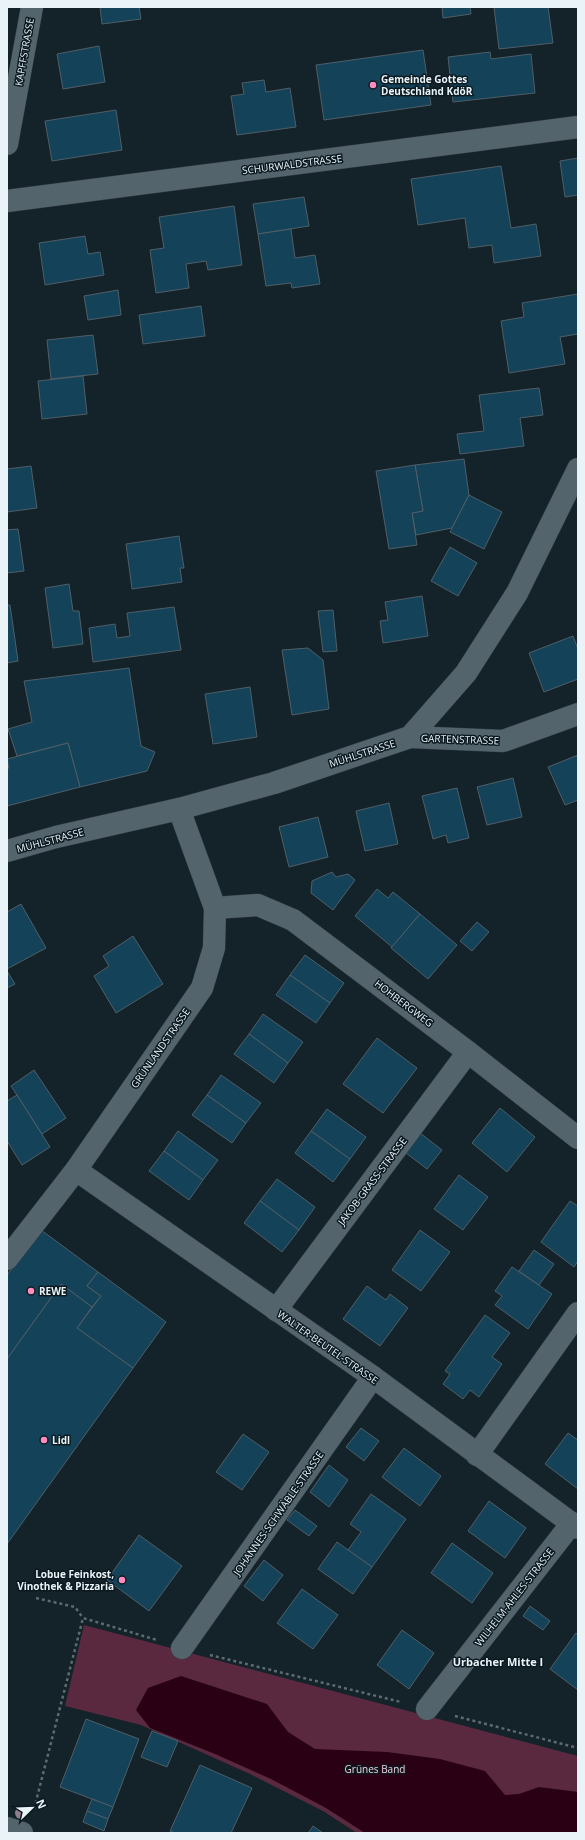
<svg xmlns="http://www.w3.org/2000/svg" width="585" height="1840" font-family="'Open Sans',sans-serif">
	<rect width="100%" height="100%" fill="#14222a"/>
	<polygon fill="#5b293f" points="84,1625 578,1756 578,1833 357,1833 323,1811 250,1774 141,1725 65,1706"/>
	<polygon fill="#2a0014" points="181,1676 267,1704 288,1732 315,1749 387,1752 440,1759 485,1771 505,1795 519,1794 539,1787 578,1792 578,1833 365,1833 326,1808 271,1779 215,1754 150,1728 136,1710 148,1688"/>
	<g fill="#144359" stroke="#4f5e67">
		<polygon points="100,7 139,7 141,19 102,24"/>
		<polygon points="442,7 470,7 471,14 443,18"/>
		<polygon points="494,7 548,7 553,43 499,49"/>
		<polygon points="99,46 105,82 63,89 57,54"/>
		<polygon points="423,50 431,105 324,120 316,65"/>
		<polygon points="490,52 491,59 531,54 535,93 453,102 448,57"/>
		<polygon points="264,80 266,92 290,88 296,127 237,135 231,96 244,94 242,83"/>
		<polygon points="116,110 122,150 52,161 45,121"/>
		<polygon points="578,158 578,195 565,197 560,161"/>
		<polygon points="501,166 511,228 536,224 541,256 494,263 492,245 469,248 465,218 418,225 411,179"/>
		<polygon points="304,197 309,226 258,234 253,204"/>
		<polygon points="234,206 242,265 208,270 206,261 186,264 189,288 156,293 150,250 164,248 159,217"/>
		<polygon points="291,229 295,258 315,255 320,284 292,288 291,283 266,286 258,234"/>
		<polygon points="85,236 88,254 100,252 104,275 45,285 39,243"/>
		<polygon points="118,290 121,315 88,320 84,296"/>
		<polygon points="578,294 578,334 560,337 565,364 509,373 501,321 524,317 522,303"/>
		<polygon points="201,306 205,336 143,344 139,315"/>
		<polygon points="93,335 98,374 51,379 47,340"/>
		<polygon points="83,376 87,414 42,419 38,381"/>
		<polygon points="539,388 543,415 520,418 524,446 460,454 457,434 484,431 479,395"/>
		<polygon points="464,459 469,495 452,528 416,535 412,513 423,511 415,465"/>
		<polygon points="415,465 423,511 412,513 417,545 389,549 376,471"/>
		<polygon points="31,466 37,508 7,512 7,469"/>
		<polygon points="469,495 502,512 484,549 450,532"/>
		<polygon points="18,529 24,571 7,573 7,530"/>
		<polygon points="179,536 184,568 180,568 182,582 132,589 126,544"/>
		<polygon points="450,547 477,563 458,596 431,581"/>
		<polygon points="69,584 73,611 79,611 83,644 53,648 45,588"/>
		<polygon points="422,596 428,636 383,643 380,621 388,620 385,602"/>
		<polygon points="7,605 10,605 18,661 7,663"/>
		<polygon points="174,607 181,650 93,662 89,628 115,624 117,638 130,636 127,613"/>
		<polygon points="333,610 337,651 323,652 318,611"/>
		<polygon points="573,636 578,649 578,679 544,692 529,653"/>
		<polygon points="308,648 323,660 329,709 292,715 282,650"/>
		<polygon points="129,668 141,746 155,752 147,771 80,787 68,743 17,756 8,729 32,722 24,681"/>
		<polygon points="250,687 257,737 213,744 205,694"/>
		<polygon points="68,743 80,787 7,806 7,768 9,768 7,759"/>
		<polygon points="578,755 578,800 565,805 548,767"/>
		<polygon points="513,778 522,817 487,825 477,787"/>
		<polygon points="457,788 469,838 448,843 446,835 433,839 422,796"/>
		<polygon points="389,803 398,844 365,851 356,811"/>
		<polygon points="318,817 328,857 289,867 279,827"/>
		<polygon points="332,872 336,877 348,874 355,880 333,910 311,893 312,881"/>
		<polygon points="377,889 388,898 393,892 420,914 392,947 355,916"/>
		<polygon points="21,904 46,948 7,969 7,912"/>
		<polygon points="420,914 457,945 428,979 391,948"/>
		<polygon points="477,922 489,932 472,951 460,941"/>
		<polygon points="133,936 163,984 116,1013 94,976 109,966 103,956"/>
		<polygon points="305,955 344,983 330,1003 290,975"/>
		<polygon points="7,971 15,984 7,988"/>
		<polygon points="290,975 330,1003 316,1023 276,995"/>
		<polygon points="263,1014 303,1042 288,1063 249,1034"/>
		<polygon points="249,1034 288,1063 274,1083 234,1054"/>
		<polygon points="377,1038 417,1068 383,1113 343,1084"/>
		<polygon points="34,1070 66,1118 42,1134 11,1086"/>
		<polygon points="221,1075 261,1103 246,1123 207,1095"/>
		<polygon points="17,1095 50,1147 22,1165 7,1141 7,1101"/>
		<polygon points="207,1095 246,1123 232,1143 192,1115"/>
		<polygon points="500,1108 535,1137 507,1172 472,1143"/>
		<polygon points="327,1109 366,1137 350,1159 311,1131"/>
		<polygon points="178,1131 218,1160 203,1180 164,1151"/>
		<polygon points="311,1131 350,1159 333,1182 295,1153"/>
		<polygon points="420,1133 442,1150 427,1169 406,1153"/>
		<polygon points="164,1151 203,1180 189,1200 149,1171"/>
		<polygon points="459,1175 488,1197 463,1230 434,1209"/>
		<polygon points="277,1179 315,1207 299,1230 260,1201"/>
		<polygon points="260,1201 299,1230 282,1252 244,1223"/>
		<polygon points="570,1201 578,1206 578,1261 574,1267 541,1242"/>
		<polygon points="41,1230 98,1272 87,1286 101,1296 92,1307 61,1284 7,1359 7,1275"/>
		<polygon points="420,1230 450,1252 421,1291 392,1270"/>
		<polygon points="534,1250 554,1264 539,1285 519,1271"/>
		<polygon points="512,1267 552,1294 528,1329 495,1305 502,1296 495,1291"/>
		<polygon points="98,1272 166,1322 133,1368 77,1328 101,1296 87,1286"/>
		<polygon points="61,1284 92,1307 77,1328 133,1368 7,1544 7,1359"/>
		<polygon points="367,1286 386,1300 390,1294 408,1308 380,1346 343,1319"/>
		<polygon points="485,1315 510,1333 492,1357 502,1364 479,1397 470,1390 463,1399 443,1384 450,1374 445,1371"/>
		<polygon points="361,1428 379,1441 364,1461 346,1447"/>
		<polygon points="568,1433 578,1440 578,1489 545,1464"/>
		<polygon points="243,1434 269,1452 242,1490 216,1472"/>
		<polygon points="404,1448 441,1476 420,1506 382,1477"/>
		<polygon points="329,1465 348,1480 329,1507 310,1492"/>
		<polygon points="371,1494 406,1519 372,1567 348,1550 361,1532 350,1524"/>
		<polygon points="489,1501 526,1528 505,1558 468,1531"/>
		<polygon points="295,1510 317,1526 309,1536 287,1520"/>
		<polygon points="139,1535 182,1566 149,1611 107,1580"/>
		<polygon points="337,1542 372,1567 353,1594 318,1569"/>
		<polygon points="452,1543 493,1573 472,1603 431,1573"/>
		<polygon points="264,1560 283,1575 263,1601 244,1586"/>
		<polygon points="302,1589 338,1615 313,1649 277,1623"/>
		<polygon points="530,1606 550,1621 543,1630 523,1616"/>
		<polygon points="402,1630 434,1653 409,1689 377,1665"/>
		<polygon points="576,1633 578,1635 578,1690 550,1669"/>
		<polygon points="86,1719 139,1739 113,1807 60,1787"/>
		<polygon points="152,1731 178,1741 167,1767 141,1757"/>
		<polygon points="200,1765 252,1788 231,1833 175,1833 170,1831"/>
		<polygon points="92,1799 113,1807 108,1819 87,1811"/>
		<polygon points="87,1811 108,1819 104,1831 83,1822"/>
		<polygon points="313,1826 323,1833 308,1833"/>
	</g>
	<g fill="none" stroke-linecap="round" stroke-linejoin="round">
		<defs>
			<g id="minor">
				<polyline points="7,144 32,7"/>
				<polyline points="7,201 578,127"/>
				<polyline points="410,737 503,741 578,714"/>
				<polyline points="215,908 258,905 293,920 468,1052 578,1138"/>
				<polyline points="76,1170 373,1377 578,1528"/>
				<polyline points="7,1259 76,1170 202,988 214,948 215,908 179,809"/>
				<polyline points="276,1310 468,1052"/>
				<polyline points="477,1455 578,1313"/>
				<polyline points="182,1648 373,1377"/>
				<polyline points="427,1709 572,1523"/>
				<polyline points="7,1828 22,1833"/>
			</g>
			<polyline id="tertiary" points="7,851 56,837 179,809 274,783 410,737 466,673 517,593 578,469"/>
		</defs>
		<use href="#minor" stroke="#353e45" stroke-width="23"/>
		<use href="#tertiary" stroke="#353e45" stroke-width="23"/>
		<g stroke="#5e6a71" stroke-width="2.5" stroke-dasharray="3 3" stroke-linecap="butt">
			<polyline points="36,1598 75,1607 83,1618"/>
			<polyline points="210,1655 401,1702"/>
			<polyline points="455,1716 578,1748"/>
			<polyline points="34,1809 83,1618 157,1640"/>
		</g>
		<use href="#minor" stroke="#54646d" stroke-width="22"/>
		<use href="#tertiary" stroke="#54646d" stroke-width="22"/>
	</g>
	<circle fill="#917f8c" cx="21" cy="1813" r="6"/>
	<g fill="#fe8ebe" stroke="#0b1920" stroke-width="1.5">
		<circle cx="373" cy="85" r="4"/>
		<circle cx="31" cy="1291" r="4"/>
		<circle cx="44" cy="1440" r="4"/>
		<circle cx="122" cy="1580" r="4"/>
	</g>
	<g text-anchor="middle" dominant-baseline="central" stroke-width="3" stroke-linejoin="round" paint-order="stroke">
		<g font-size="10" fill="#eaf3f8" stroke="#0b1920">
			<text transform="translate(24 52) rotate(-80)">KAPFFSTRASSE</text>
			<text transform="translate(292 164) rotate(-7)">SCHURWALDSTRASSE</text>
			<text transform="translate(460 739) rotate(2)">GARTENSTRASSE</text>
			<text transform="translate(362 753) rotate(-18)">MÜHLSTRASSE</text>
			<text transform="translate(50 840) rotate(-15)">MÜHLSTRASSE</text>
			<text transform="translate(404 1003) rotate(37)">HOHBERGWEG</text>
			<text transform="translate(160 1048) rotate(-55)">GRÜNLANDSTRASSE</text>
			<text transform="translate(372 1181) rotate(-53)">JAKOB-GRASS-STRASSE</text>
			<text transform="translate(328 1347) rotate(35)">WALTER-BEUTEL-STRASSE</text>
			<text transform="translate(278 1513) rotate(-55)">JOHANNES-SCHWÄBLE-STRASSE</text>
			<text transform="translate(514 1597) rotate(-52)">WILHELM-AHLES-STRASSE</text>
		</g>
		<g font-size="10" font-weight="bold" fill="#eaf3f8" stroke="#0b1920" text-anchor="start">
			<text x="381" y="79">Gemeinde Gottes<tspan x="381" dy="12">Deutschland KdöR</tspan></text>
			<text x="39" y="1291">REWE</text>
			<text x="52" y="1440">Lidl</text>
			<text x="114" y="1574" text-anchor="end">Lobue Feinkost,<tspan x="114" dy="12">Vinothek &amp; Pizzaria</tspan></text>
		</g>
		<g font-size="10" fill="#f8cbdc" stroke="#0b1920">
			<text x="375" y="1769">Grünes Band</text>
		</g>
		<g font-size="11" font-weight="bold" fill="#eaf3f8" stroke="#0b1920">
			<text x="498" y="1661">Urbacher Mitte I</text>
		</g>
	</g>
	<rect width="585" height="1840" fill="none" stroke="#eaf3f8" stroke-width="16"/>
	<g transform="translate(32 1808) rotate(67)" stroke="#0b1920" stroke-width="3" paint-order="stroke">
	<path d="M0-3L7 15L0 10L-7 15Z" fill="#eaf3f8"/>
	<text y="-6" font-size="11" font-weight="bold" text-anchor="middle" fill="#eaf3f8">N</text>
	</g>
</svg>
